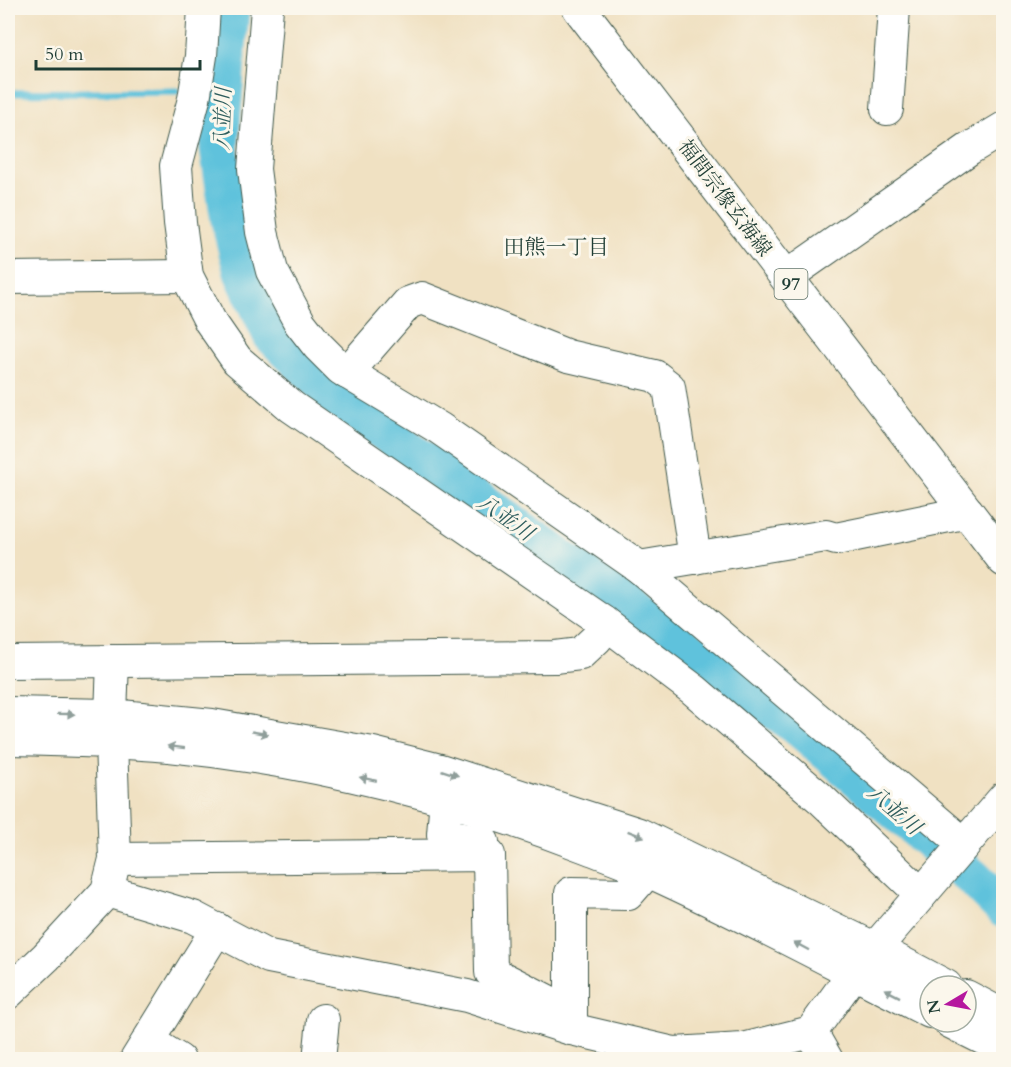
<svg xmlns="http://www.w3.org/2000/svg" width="1011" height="1067" font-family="Cardo,'Noto Serif JP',serif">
	<rect width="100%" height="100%" fill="#fbf7ec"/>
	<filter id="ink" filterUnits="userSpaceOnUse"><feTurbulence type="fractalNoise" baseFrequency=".0167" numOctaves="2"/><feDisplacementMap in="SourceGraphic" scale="12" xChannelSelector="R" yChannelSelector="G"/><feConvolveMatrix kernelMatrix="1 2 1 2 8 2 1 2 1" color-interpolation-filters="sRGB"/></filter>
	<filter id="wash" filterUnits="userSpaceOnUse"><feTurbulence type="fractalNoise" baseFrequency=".008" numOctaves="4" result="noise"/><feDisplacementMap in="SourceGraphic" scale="24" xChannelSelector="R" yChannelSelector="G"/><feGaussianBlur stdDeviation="1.35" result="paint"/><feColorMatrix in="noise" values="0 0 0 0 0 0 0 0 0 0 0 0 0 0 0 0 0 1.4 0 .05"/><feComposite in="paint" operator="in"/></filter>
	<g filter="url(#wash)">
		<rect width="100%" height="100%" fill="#f0e1c2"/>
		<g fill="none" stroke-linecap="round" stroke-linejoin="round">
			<polyline stroke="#5ec2dc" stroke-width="7" points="8,93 177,91"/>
			<polyline stroke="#5ec2dc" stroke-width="39" points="230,8 219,148 230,220 243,272 272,335 336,398 801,729 974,879 1004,909"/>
		</g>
	</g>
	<g filter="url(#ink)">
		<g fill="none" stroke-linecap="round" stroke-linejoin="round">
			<defs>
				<g id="minor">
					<polyline points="204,8 201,56 194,99 176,166 180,223 187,276 210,321 237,360 292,407 604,622 694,690 820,798 921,894"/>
					<polyline points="267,8 254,169 262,232 272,271 300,323 318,346 341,369 439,428 639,567 964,844"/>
					<polyline points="887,109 894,8"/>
					<polyline points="786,277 969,149 1004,128"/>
					<polyline points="8,278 187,276"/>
					<polyline points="347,373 408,303 422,298 568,356 655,376 669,387 695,558"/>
					<polyline points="639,567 826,536 836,539 968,512"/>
					<polyline points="8,662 555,657 580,654 597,638 604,622"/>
					<polyline points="8,713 111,715 212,725 373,753 440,770 639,834 874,948 946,986"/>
					<polyline points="111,715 113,661"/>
					<path d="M8 739C61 740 115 741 169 746 312 760 452 795 586 847 607 855 629 863 650 872 745 915 837 965 930 1012"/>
					<polyline points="446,798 443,834 483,842"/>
					<polyline points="115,859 489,855 491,972 571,1013"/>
					<polyline points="107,891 193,917 269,957 467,996 571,1029 674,1053 743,1049 811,1032 853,974 1004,798"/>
					<polyline points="8,993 46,957 107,891 115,859 111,741"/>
					<polyline points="966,996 1004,1016"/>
					<polyline points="950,1022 1004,1049"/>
					<polyline points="571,1029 571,893 628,894 648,871"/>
					<polyline points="811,1032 827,1060"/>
					<polyline points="148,1041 179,1060"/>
					<polyline points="136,1060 217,929"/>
					<polyline points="319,1060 323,1020"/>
				</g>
				<polyline id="major" points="579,8 1004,560"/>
			</defs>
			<use href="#minor" stroke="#3e5649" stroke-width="34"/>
			<use href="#major" stroke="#3e5649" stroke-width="35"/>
			<use href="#minor" stroke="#fff" stroke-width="32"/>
			<use href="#major" stroke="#fff" stroke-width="33"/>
		</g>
		<defs><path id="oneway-solid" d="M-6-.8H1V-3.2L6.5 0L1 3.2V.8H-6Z" transform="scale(1.5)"/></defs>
		<g fill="#8f9e9a">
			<use href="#oneway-solid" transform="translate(66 714) rotate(1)"/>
			<use href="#oneway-solid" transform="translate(260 733) rotate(10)"/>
			<use href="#oneway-solid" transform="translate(176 747) rotate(-173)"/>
			<use href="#oneway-solid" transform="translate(450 773) rotate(18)"/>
			<use href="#oneway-solid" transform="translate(368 779) rotate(-168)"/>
			<use href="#oneway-solid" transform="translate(636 834) rotate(21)"/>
			<use href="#oneway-solid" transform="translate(801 946) rotate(-152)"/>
			<use href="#oneway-solid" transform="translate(892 993) rotate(-153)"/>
		</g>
	</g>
	<g text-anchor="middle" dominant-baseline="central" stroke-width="6" stroke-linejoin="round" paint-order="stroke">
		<rect fill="#fbf7ec" stroke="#61756b" stroke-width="1.5" x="774.5" y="269" width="33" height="30" rx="4.5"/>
		<g font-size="18" font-weight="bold" fill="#1f3d34">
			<text x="791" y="284">97</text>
		</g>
		<g font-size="20" fill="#1f3d34" stroke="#fbf7ec">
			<text transform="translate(725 198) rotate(53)">福間宗像玄海線</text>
		</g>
		<g font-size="21" font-style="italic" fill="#2f5e5e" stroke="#fbf7ec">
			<text transform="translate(223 119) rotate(-88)">八並川</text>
			<text transform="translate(505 518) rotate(35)">八並川</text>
			<text transform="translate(894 810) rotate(41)">八並川</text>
		</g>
		<g font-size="21" fill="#1f3d34" stroke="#fbf7ec">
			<text x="556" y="247">田熊一丁目</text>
		</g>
	</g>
	<rect width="1011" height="1067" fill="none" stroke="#fbf7ec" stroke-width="30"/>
	<g transform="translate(948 1004) rotate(260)"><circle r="28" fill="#fbf7ec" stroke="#a3ada2" stroke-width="1.5"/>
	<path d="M0-4.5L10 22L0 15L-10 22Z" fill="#b5179e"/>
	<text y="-9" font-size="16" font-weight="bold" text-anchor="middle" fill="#1f3d34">N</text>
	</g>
	<path d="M36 60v9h164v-9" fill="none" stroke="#1f3d34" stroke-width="3"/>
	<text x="45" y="60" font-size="18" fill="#1f3d34" stroke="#fbf7ec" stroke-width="4.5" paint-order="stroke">50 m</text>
</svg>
